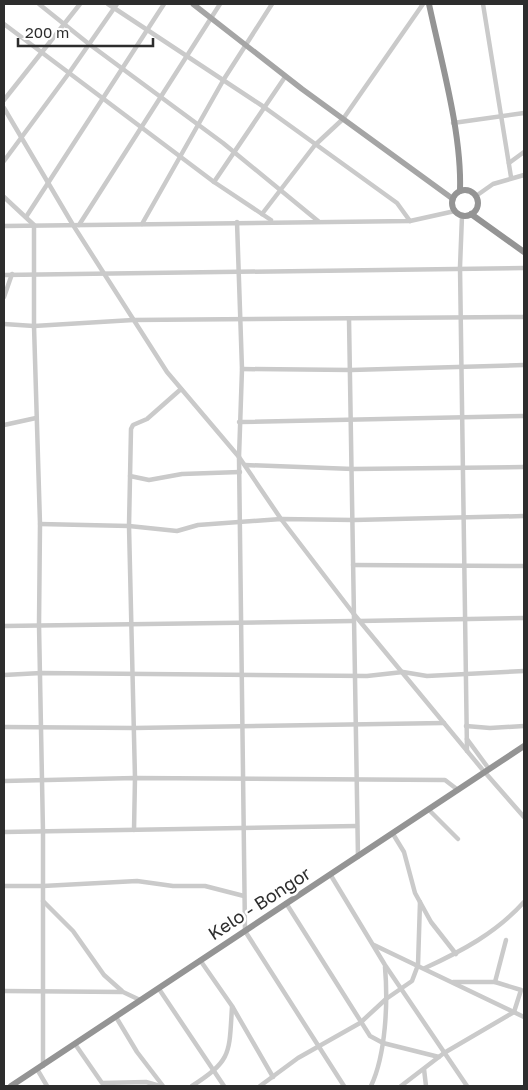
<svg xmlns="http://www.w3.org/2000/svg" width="528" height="1090" font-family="'Golos Text',sans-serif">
	<rect width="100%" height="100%" fill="#fff"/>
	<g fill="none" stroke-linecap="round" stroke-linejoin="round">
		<g stroke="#cacaca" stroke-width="4.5">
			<polyline points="39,4 89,44 223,143 318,221"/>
			<polyline points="108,4 264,107 397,203 410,221"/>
			<polyline points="483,4 511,177"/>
			<polyline points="4,24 214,182 271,220"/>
			<polyline points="4,100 80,4"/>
			<polyline points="4,108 73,225 167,372 239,457 281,519 353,613 482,769 524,817"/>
			<polyline points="453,123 524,113"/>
			<polyline points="4,161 69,73 117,4"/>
			<polyline points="509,163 524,152"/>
			<polyline points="214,182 285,77"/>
			<polyline points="476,196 493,184 524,175"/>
			<polyline points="4,197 34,225 34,326 40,524 39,625 43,832 43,1066"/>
			<polyline points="262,214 315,145 343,119 423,4"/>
			<polyline points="462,216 460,267 467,751"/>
			<polyline points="26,217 164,4"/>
			<polyline points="237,222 242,369 239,457 245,931 344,1086"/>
			<polyline points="142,224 224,79 272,4"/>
			<polyline points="79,225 220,4"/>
			<polyline points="4,226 410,221 455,211"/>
			<polyline points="4,275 524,268"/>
			<polyline points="4,297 12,274"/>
			<polyline points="349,319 358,857"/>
			<polyline points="4,324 34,326 133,320 524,317"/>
			<polyline points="242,369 351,370 524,365"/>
			<polyline points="239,422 524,416"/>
			<polyline points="4,425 36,418"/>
			<polyline points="245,465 353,469 524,467"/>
			<polyline points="130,476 149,480 182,474 240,472"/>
			<polyline points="40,524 129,526 177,531 198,525 281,519 354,520 524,516"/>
			<polyline points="353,565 524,566"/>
			<polyline points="360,621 524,618"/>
			<polyline points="4,626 353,621"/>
			<polyline points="4,675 41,673 367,676 403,672 427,676 524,671"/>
			<polyline points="466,726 490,728 524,726"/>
			<polyline points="4,727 134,728 444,723"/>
			<polyline points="467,739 489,769"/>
			<polyline points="4,781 135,778 445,780 458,790"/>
			<polyline points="429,810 458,839"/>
			<polyline points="134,830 135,778 129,526 131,429 133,425 147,419 181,389"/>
			<polyline points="4,832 357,826"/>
			<polyline points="393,834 404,852 415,893 431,922 456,954"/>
			<polyline points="330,874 385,965 467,1086"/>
			<polyline points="4,886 43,886 137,881 173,886 205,886 244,896"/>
			<polyline points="43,901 73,931 104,975 122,991"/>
			<polyline points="286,903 370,1036 383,1043 439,1057"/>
			<polyline points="374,945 524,1017"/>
			<polyline points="200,960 232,1006 273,1077"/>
			<path d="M425 968C462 951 496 933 524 902"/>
			<polyline points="495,982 506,940"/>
			<polyline points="159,989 224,1086"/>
			<polyline points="4,991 123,992 140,1000"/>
			<polyline points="116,1017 137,1052 163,1086"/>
			<polyline points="75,1044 102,1083 146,1082 160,1086"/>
			<polyline points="37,1069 47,1086"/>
			<polyline points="424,1069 426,1086"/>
			<path d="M192 1086C232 1060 229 1054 232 1007"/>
			<polyline points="260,1086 298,1058 360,1023 386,999 412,981 418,965 420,902"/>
			<path d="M371 1086C386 1054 388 1002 385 967"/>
			<polyline points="401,1086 444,1053 514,1012 521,990 495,982 453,982"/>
		</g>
		<polyline stroke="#a5a5a5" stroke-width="5.5" points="193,4 302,89 453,199"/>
		<g stroke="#949494" stroke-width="6">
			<path d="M429 4C441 61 462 133 460 191"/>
			<circle cx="465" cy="203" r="13"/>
			<polyline points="471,214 524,252"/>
			<polyline points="11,1086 524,746"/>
		</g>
	</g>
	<g text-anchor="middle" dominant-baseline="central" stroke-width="5" stroke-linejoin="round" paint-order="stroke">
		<g font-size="18" fill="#2d2d2d" stroke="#fff">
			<text transform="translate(259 903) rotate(-33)">Kelo - Bongor</text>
		</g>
	</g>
	<rect width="528" height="1090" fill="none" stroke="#2d2d2d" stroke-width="10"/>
	<path d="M18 38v8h135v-8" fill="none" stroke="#2d2d2d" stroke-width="2.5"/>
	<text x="25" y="38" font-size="15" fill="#2d2d2d" stroke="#ffffff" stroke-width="4" paint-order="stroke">200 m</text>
</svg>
